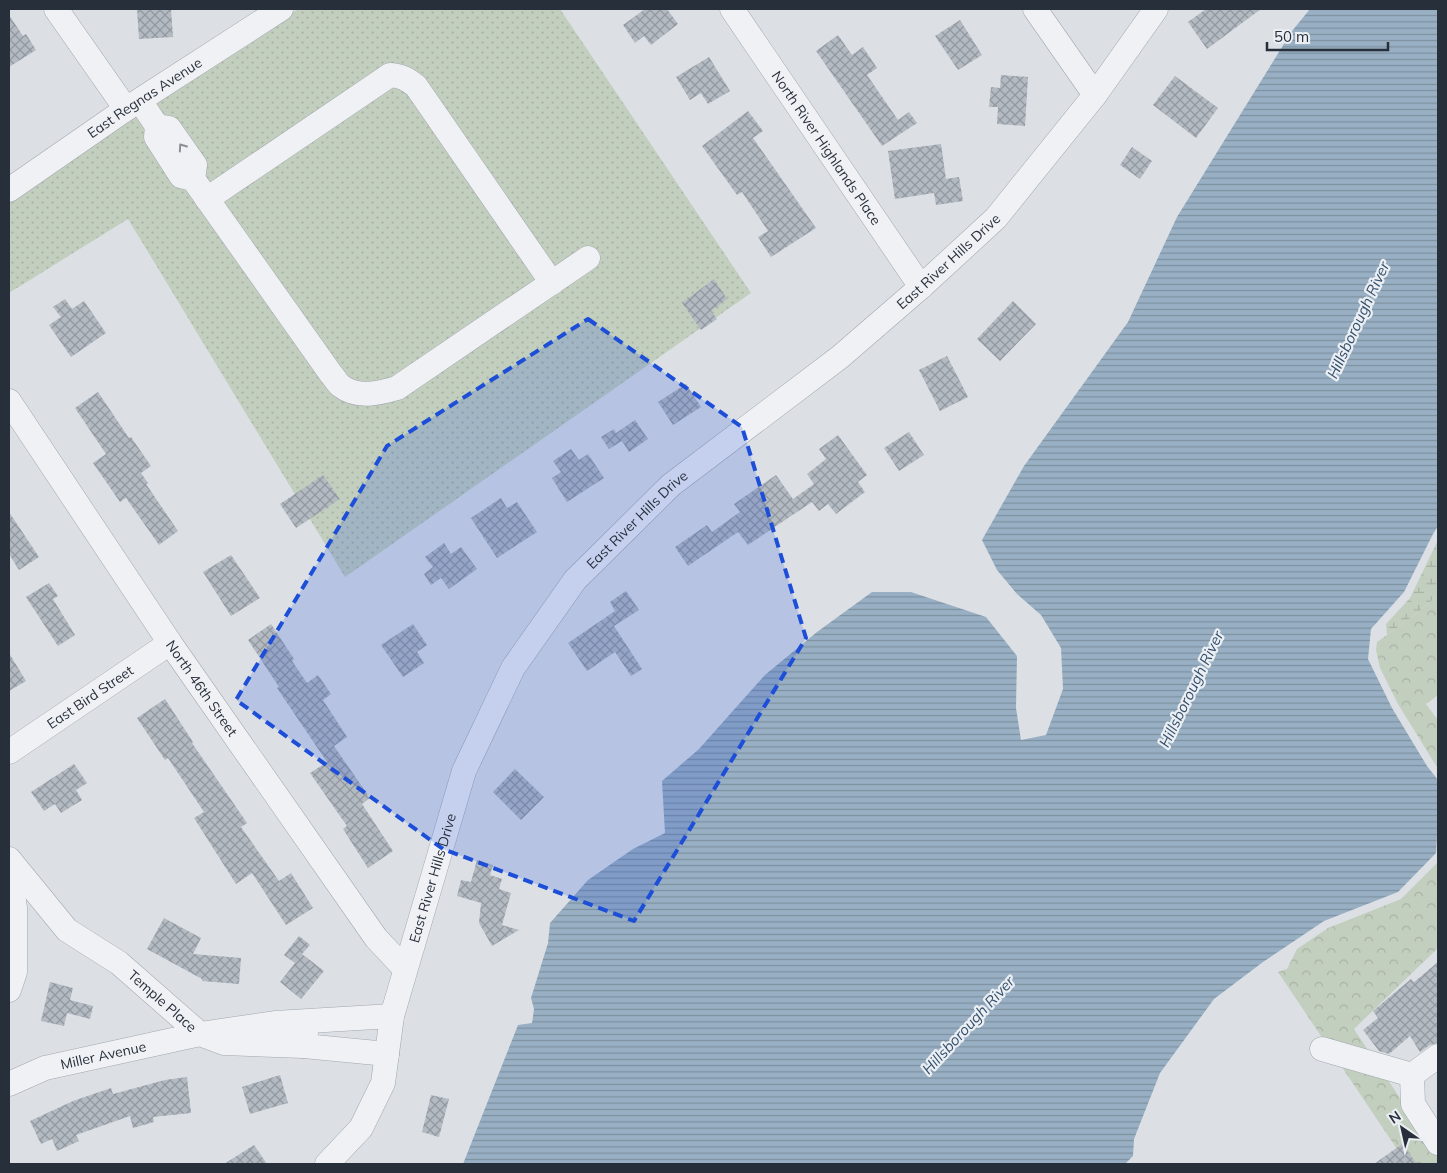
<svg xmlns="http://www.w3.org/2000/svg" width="1447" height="1173" font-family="Mulish,sans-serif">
	<defs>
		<pattern id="forest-crowns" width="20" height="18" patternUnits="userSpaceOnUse" patternTransform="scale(1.25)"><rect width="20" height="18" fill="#c3cfbe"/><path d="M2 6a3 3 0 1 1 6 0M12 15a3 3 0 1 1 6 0" fill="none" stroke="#a8b2a4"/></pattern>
		<pattern id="wetland-marsh" width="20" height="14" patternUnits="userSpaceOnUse" patternTransform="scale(1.25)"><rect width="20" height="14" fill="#c3cfbe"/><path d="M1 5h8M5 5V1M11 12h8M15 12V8" fill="none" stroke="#a8b2a4"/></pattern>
		<pattern id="park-dots" width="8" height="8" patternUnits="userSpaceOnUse" patternTransform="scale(1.25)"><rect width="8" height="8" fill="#c3cfbe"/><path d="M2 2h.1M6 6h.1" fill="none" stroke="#a8b2a4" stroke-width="1.8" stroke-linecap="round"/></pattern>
		<pattern id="water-rules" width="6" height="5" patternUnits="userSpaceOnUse" patternTransform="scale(1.25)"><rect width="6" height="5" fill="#99b0c4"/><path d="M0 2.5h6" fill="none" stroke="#7d90a0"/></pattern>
		<pattern id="building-cross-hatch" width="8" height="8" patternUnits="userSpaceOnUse" patternTransform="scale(1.25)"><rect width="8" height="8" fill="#b4bac2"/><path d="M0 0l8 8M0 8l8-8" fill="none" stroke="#92989f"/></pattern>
	</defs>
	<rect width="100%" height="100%" fill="#dce0e5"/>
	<g fill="url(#forest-crowns)">
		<polygon points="1438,595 1438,695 1426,704 1438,720 1438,769 1398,704 1380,668 1376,650 1377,642 1415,615"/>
		<polygon points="1438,862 1438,948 1354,1029 1438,1155 1438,1164 1407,1164 1278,972 1287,969 1297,949 1328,928 1401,899"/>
	</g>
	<polygon fill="url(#wetland-marsh)" points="1438,540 1438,595 1415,615 1387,635 1386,624 1410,598"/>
	<polygon fill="url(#park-dots)" points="298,9 560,9 751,293 345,577 128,219 9,293 9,202 132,117"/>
	<polygon fill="url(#water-rules)" points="1310,9 1438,9 1438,526 1433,534 1404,592 1371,629 1368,659 1392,708 1427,766 1438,780 1438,821 1436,853 1398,892 1324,921 1263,962 1214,999 1160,1073 1134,1139 1133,1156 1125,1164 463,1164 518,1025 532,1023 534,1009 531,998 548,943 550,923 588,880 633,849 665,833 662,781 699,749 765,675 817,632 872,592 911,592 986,617 1017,656 1016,708 1021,740 1046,735 1063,689 1061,648 1041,615 1017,594 997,570 982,540 1024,466 1128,322 1177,217 1292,31"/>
	<g fill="url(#building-cross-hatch)">
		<polygon points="137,9 171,9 173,37 139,39"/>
		<polygon points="645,9 667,9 678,24 651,45 644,36 635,43 623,25"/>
		<polygon points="1206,9 1261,9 1207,49 1188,22"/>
		<polygon points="9,15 23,36 26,34 36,50 9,67"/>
		<polygon points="960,20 982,55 958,70 935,36"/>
		<polygon points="838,35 852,55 863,47 877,68 867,75 898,120 909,112 917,123 882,146 816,51"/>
		<polygon points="709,57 730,91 708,104 701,93 690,100 676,77"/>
		<polygon points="1001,75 1028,77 1025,126 997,124 998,107 989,107 991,87 1000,88"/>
		<polygon points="1175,76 1218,108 1196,138 1153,105"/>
		<polygon points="748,111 763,131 753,138 816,228 771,257 758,237 768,231 742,192 737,195 702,146"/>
		<polygon points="941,144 946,179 959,177 963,201 936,205 934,193 895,199 888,151"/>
		<polygon points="1132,147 1152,161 1140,179 1120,165"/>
		<polygon points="714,279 727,299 711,311 717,319 701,330 682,303"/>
		<polygon points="65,299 72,309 84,301 106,333 71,357 49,325 61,317 53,307"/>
		<polygon points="1013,301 1036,324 1000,361 977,339"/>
		<polygon points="947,356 968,397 940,411 919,370"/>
		<polygon points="686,384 701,407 673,425 658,402"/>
		<polygon points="98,392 129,438 131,437 151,466 141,473 148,483 146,484 178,531 159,545 126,498 120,502 93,463 106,454 75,408"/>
		<polygon points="635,420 648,439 629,452 622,441 609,449 601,437 614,429 616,433"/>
		<polygon points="909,432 924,455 899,471 884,448"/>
		<polygon points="838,435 867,475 858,482 865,492 836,514 828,504 819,511 812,502 748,545 738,532 688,566 675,547 707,525 712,532 740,512 734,504 776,475 793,499 814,484 807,474 826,459 819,449"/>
		<polygon points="571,449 579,460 588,454 604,478 567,502 552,478 561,472 553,461"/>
		<polygon points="323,475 340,499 296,528 280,504"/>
		<polygon points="501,498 507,508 517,502 537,532 497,558 471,518"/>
		<polygon points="9,512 39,557 19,570 9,554"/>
		<polygon points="444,543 451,554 461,547 477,569 449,589 441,578 431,585 424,574 433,567 425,557"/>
		<polygon points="231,555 260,598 231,616 203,572"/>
		<polygon points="49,583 58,596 53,599 75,635 58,646 26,597"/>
		<polygon points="626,591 639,610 614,626 642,669 631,676 615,652 587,671 568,643 615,611 610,602"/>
		<polygon points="271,624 294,659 292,661 307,683 318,675 331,694 323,700 347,737 334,746 370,798 362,804 393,851 368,868 343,829 347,826 310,773 327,762 277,688 279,687 248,640"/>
		<polygon points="413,624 427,645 417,652 424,663 403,677 381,645"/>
		<polygon points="9,653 26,681 9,691"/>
		<polygon points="165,699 193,742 192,743 247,823 241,827 279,881 291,873 313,908 286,925 252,873 236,884 194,818 204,812 168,758 165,760 137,718"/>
		<polygon points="74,764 87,783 76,790 82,800 61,813 55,804 44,811 31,792"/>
		<polygon points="515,769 544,797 521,820 493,792"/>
		<polygon points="477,860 493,865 490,875 502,879 499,889 511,893 502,925 519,930 492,946 479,923 481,903 457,896 461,880 471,882"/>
		<polygon points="164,918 201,938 193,954 241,958 239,984 202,981 202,979 147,949"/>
		<polygon points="299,936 310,945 302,954 324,971 301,999 280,982 295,963 284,955"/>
		<polygon points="1438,962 1438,1043 1430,1045 1420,1052 1410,1036 1389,1054 1379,1051 1363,1030 1378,1018 1373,1011 1411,979 1414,982"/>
		<polygon points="50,982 73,988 70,1000 93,1006 90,1019 67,1013 64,1026 41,1021"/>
		<polygon points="280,1075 288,1103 250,1114 242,1087"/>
		<polygon points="187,1077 191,1113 153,1117 154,1122 133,1128 130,1116 76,1135 79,1141 57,1151 52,1139 41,1144 30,1121 73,1101 111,1088 113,1094 165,1080"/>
		<polygon points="431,1095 449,1099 439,1137 422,1132"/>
		<polygon points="1402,1144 1417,1164 1374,1164"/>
		<polygon points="254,1145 267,1164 224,1164"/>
	</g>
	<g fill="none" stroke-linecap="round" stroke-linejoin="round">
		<defs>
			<g id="minor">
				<polyline points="56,9 126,109"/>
				<path id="s1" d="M732 9 921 287"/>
				<polyline points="1035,9 1095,95"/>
				<path d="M140 101 157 126 156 137 181 176 193 179 331 374C334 377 337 383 341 386 358 399 380 393 397 388L588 258"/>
				<polyline points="157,126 169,128 195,165 193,179"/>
				<path id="s2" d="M9 190 126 109 281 9"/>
				<path d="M207 199 390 75C402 76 407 79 416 86L552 283"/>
				<path id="s3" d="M9 401 170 643 376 938 405 969"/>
				<path id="s4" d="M9 752 170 643"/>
				<path id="s5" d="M9 859 67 930 119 963 200 1034 275 1023 392 1016"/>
				<polyline points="9,865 15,908 15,972 9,990"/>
				<polyline points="306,1032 304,1046 387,1054"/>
				<polyline points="1322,1049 1412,1075 1438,1056"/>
				<polyline points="1412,1075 1413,1104 1438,1143"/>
				<path id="s6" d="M9 1084 45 1068 200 1034 224 1043 304 1046"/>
				<path id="s7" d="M327 1164 361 1128 383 1083 392 1016 464 771 513 668 575 580 671 485 840 357 921 287 996 218 1095 95 1156 9"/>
			</g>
		</defs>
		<use href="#minor" stroke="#a2a7af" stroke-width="25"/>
		<use href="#minor" stroke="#eff1f4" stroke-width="24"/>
	</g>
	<defs><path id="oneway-chevron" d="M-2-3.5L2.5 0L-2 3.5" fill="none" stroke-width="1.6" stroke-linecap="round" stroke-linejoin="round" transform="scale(1.25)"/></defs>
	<use stroke="#8b9098" href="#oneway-chevron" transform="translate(182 147) rotate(-125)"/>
	<path fill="#1d4ed8" fill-opacity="0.2" stroke="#1d4ed8" stroke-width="4" stroke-dasharray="10 6" stroke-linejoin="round" d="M588 319 742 427 806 638 634 921 443 849 236 700 387 446Z"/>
	<g text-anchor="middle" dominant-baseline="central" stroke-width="4.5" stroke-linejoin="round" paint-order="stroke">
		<g font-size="14" fill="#272f3b" stroke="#ebeff3">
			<text stroke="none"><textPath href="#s2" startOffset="164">East Regnas Avenue</textPath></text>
			<text stroke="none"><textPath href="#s1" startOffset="168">North River Highlands Place</textPath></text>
			<text stroke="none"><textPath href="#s7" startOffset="1136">East River Hills Drive</textPath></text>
			<text stroke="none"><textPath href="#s7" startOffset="731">East River Hills Drive</textPath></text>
			<text stroke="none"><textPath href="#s3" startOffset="346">North 46th Street</textPath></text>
			<text stroke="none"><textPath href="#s4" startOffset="98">East Bird Street</textPath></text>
			<text stroke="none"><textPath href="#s7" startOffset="311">East River Hills Drive</textPath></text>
			<text stroke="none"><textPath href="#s5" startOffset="211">Temple Place</textPath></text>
			<text stroke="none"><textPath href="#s6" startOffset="99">Miller Avenue</textPath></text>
		</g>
		<g font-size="15" font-style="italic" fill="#344f6c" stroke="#ebeff3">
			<text transform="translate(1358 320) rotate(-65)">Hillsborough River</text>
			<text transform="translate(1191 689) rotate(-64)">Hillsborough River</text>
			<text transform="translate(968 1025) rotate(-47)">Hillsborough River</text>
		</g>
	</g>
	<rect width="1447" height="1173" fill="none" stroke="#272f3b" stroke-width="20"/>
	<g transform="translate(1402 1128) rotate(326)" stroke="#ebeff3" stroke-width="4" paint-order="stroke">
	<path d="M0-4L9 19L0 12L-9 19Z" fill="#272f3b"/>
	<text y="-8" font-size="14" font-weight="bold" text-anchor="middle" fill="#272f3b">N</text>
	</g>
	<path d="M1267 42v8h121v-8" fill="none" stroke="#272f3b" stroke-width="2.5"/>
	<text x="1274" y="42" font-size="15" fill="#272f3b" stroke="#ebeff3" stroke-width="4" paint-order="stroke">50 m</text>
</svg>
